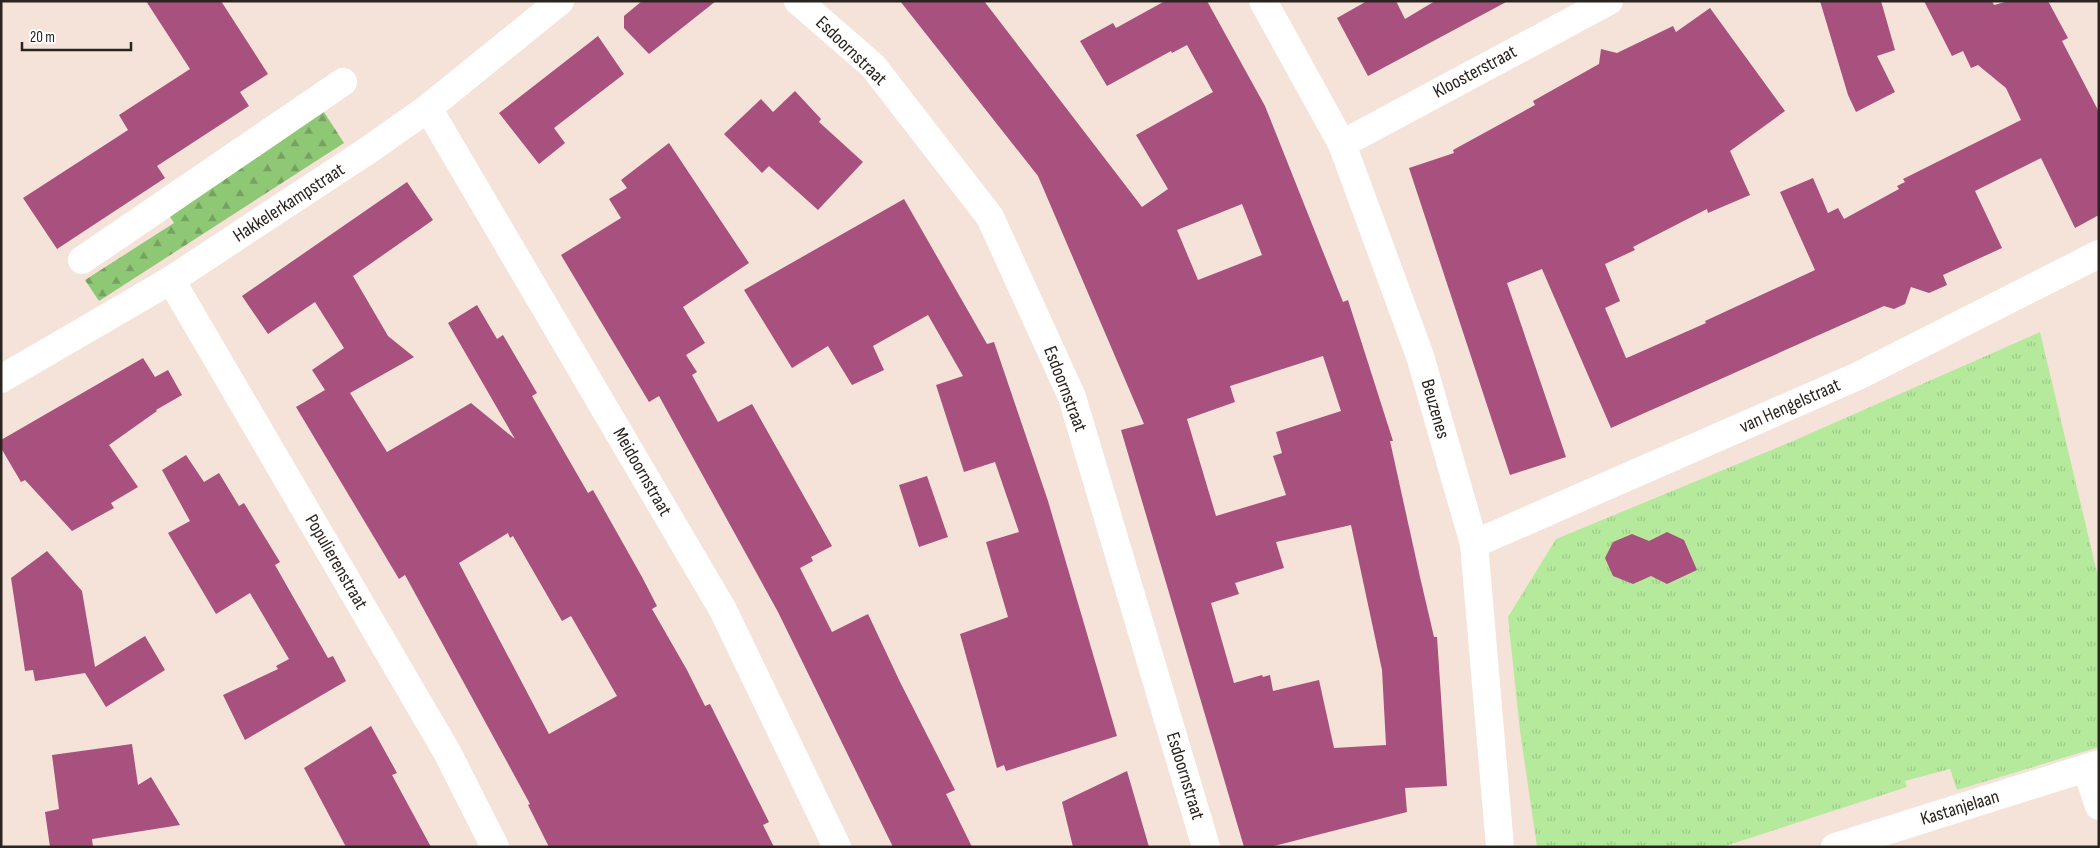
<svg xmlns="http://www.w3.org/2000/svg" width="2100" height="848" font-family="'Sofia Sans Condensed',sans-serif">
	<defs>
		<pattern id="grass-tufts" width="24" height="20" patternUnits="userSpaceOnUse" patternTransform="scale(1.25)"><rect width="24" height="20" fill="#b5ea9d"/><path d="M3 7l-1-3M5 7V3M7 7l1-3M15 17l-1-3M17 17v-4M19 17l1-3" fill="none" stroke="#9cc987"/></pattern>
		<pattern id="forest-firs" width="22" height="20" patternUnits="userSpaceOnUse" patternTransform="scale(1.25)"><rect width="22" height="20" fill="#8fc875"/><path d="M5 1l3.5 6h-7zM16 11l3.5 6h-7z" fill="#75a260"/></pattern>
	</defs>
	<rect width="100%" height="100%" fill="#f5e3d9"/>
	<polygon fill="url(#grass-tufts)" points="2040,332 2099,581 2099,747 1957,790 1950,769 1905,781 1907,787 1722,847 1537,847 1520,731 1508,617 1556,539 1793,441"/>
	<polygon fill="url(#forest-firs)" points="322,109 344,143 99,301 85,280 174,223 165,209"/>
	<g fill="#a8507e" fill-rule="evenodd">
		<polygon points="146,1 221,1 268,74 240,92 249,106 157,166 165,178 57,249 23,198 128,130 119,115 190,69"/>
		<polygon points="642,1 716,1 649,54 624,28 624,16"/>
		<path d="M900 1H984L1142 207 1168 189 1136 135 1213 92 1187 45 1172 53 1171 51 1107 86 1080 41 1113 23 1116 28 1165 1H1207L1265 106 1343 302 1348 300 1393 441H1390L1420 577 1434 637H1437L1447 786 1405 788 1407 812 1270 847H1244L1121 430 1144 424 1038 176ZM1242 204 1262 255 1198 280 1177 230ZM1323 356 1341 411 1276 432 1282 453 1273 456 1286 495 1216 516 1187 419 1235 402 1230 386ZM1351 525 1382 670 1386 745 1334 748 1319 680 1273 691 1270 675 1263 677 1262 675 1234 683 1211 603 1239 594 1235 583 1284 568 1276 542Z"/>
		<polygon points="1367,1 1396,1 1405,19 1435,1 1508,1 1368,76 1337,18"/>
		<polygon points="1820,1 1881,1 1895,50 1877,56 1895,92 1856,112 1848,95"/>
		<polygon points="1924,1 1992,1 1994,5 2009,1 2048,1 2068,38 2062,41 2099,112 2099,215 2075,228 2041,158 1975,191 2002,248 1943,275 1947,285 1929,293 1911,287 1905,304 1894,309 1884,306 1611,428 1542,269 1507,283 1566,457 1510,475 1409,168 1454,153 1453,150 1535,105 1533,101 1599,64 1601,49 1617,53 1673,26 1676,32 1710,8 1785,111 1730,151 1750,195 1708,213 1707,209 1633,247 1635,250 1605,264 1620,301 1605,308 1626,358 1629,357 1706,323 1705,321 1815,270 1780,192 1813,178 1828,213 1838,208 1844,219 1899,189 1897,186 1905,182 1903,179 2021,120 2006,88 1978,65 1971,68 1963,51 1952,56"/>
		<polygon points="598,36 624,74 554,128 565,143 539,164 499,113"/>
		<polygon points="795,91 821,119 819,122 863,162 818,210 769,166 762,173 724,134 761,99 773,112"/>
		<polygon points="669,143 749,263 683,307 705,343 686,355 697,372 692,375 718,422 752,404 832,546 811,557 813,561 800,568 832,632 868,614 900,682 955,790 946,794 972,847 893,847 778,612 659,396 649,402 561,255 621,218 609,199 627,188 621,180"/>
		<path d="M407 182 433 220 353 276 388 336 414 357 350 393 387 452 471 403 515 439 448 323 477 305 497 339 503 335 537 393 532 396 588 493 593 490 642 577 657 606 652 609 687 670 705 706 710 704 769 822 763 825 774 847H549L528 805 530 804 405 575 399 579 296 407 325 390 312 370 344 348 315 302 268 334 242 296ZM508 533 510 538 513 536 562 621 571 616 617 696 549 734 459 563Z"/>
		<polygon points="904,199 987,344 994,342 1048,501 1117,736 1006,771 1004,765 997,768 960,634 1008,617 986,542 1019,532 995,462 964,472 936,385 963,376 928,315 873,346 884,370 852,385 828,346 792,368 744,290"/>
		<polygon points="143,358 155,377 168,370 182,395 156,410 157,411 109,445 138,487 111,503 114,508 72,531 25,480 21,482 1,448 1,440"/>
		<polygon points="186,455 204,482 219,473 239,506 244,503 280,562 275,565 328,658 333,656 346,681 245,740 223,695 278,669 276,666 289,659 250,593 216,614 168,533 190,521 162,470"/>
		<polygon points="927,476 948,537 919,547 899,485"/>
		<polygon points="1667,532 1684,540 1697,570 1667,584 1651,576 1633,584 1613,576 1605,558 1613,542 1632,534 1649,541"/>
		<polygon points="47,551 82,591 95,667 145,636 165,670 106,707 85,673 35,681 33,670 25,671 11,578"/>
		<polygon points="371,726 397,773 392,775 431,847 346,847 304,768"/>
		<polygon points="132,744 138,785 151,777 180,825 92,839 93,847 50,847 45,812 59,809 52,755"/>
		<polygon points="1127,771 1149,847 1073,847 1062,802"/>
	</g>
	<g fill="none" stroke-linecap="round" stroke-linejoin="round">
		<g stroke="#fff" stroke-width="28">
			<polyline points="798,1 873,66 990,217 1072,397 1206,847"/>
			<polyline points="1263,1 1342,144 1420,356 1474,544 1500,847"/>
			<polyline points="428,108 723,610 837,847"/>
			<polyline points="1342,144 1609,1"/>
			<polyline points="82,260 343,82"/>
			<polyline points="171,280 447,752 495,847"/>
			<polyline points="1,379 171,280 370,149 428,108 560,1"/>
			<polyline points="1474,544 1858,376 2099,254"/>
			<polyline points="2086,768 2099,806"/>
			<polyline points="1835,847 2099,764"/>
		</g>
	</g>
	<g text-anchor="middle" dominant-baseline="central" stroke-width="5" stroke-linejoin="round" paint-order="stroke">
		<g font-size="19" fill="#2a2420" stroke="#fff">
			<text transform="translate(851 51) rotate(44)">Esdoornstraat</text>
			<text transform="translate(1475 72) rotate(-28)">Kloosterstraat</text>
			<text transform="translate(289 203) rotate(-33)">Hakkelerkampstraat</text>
			<text transform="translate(1065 389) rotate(69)">Esdoornstraat</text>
			<text transform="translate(1790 406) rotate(-24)">van Hengelstraat</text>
			<text transform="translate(1435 409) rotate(74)">Beuzenes</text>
			<text transform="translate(642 472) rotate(60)">Meidoornstraat</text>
			<text transform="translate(336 562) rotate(60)">Populierenstraat</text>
			<text transform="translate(1185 776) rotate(73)">Esdoornstraat</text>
			<text transform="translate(1960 808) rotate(-17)">Kastanjelaan</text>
		</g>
	</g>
	<rect width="2100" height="848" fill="none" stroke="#2a2420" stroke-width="5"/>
	<path d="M22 42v8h109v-8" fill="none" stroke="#2a2420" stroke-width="2.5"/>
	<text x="30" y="42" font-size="15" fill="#2a2420" stroke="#ffffff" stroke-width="4" paint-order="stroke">20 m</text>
</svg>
